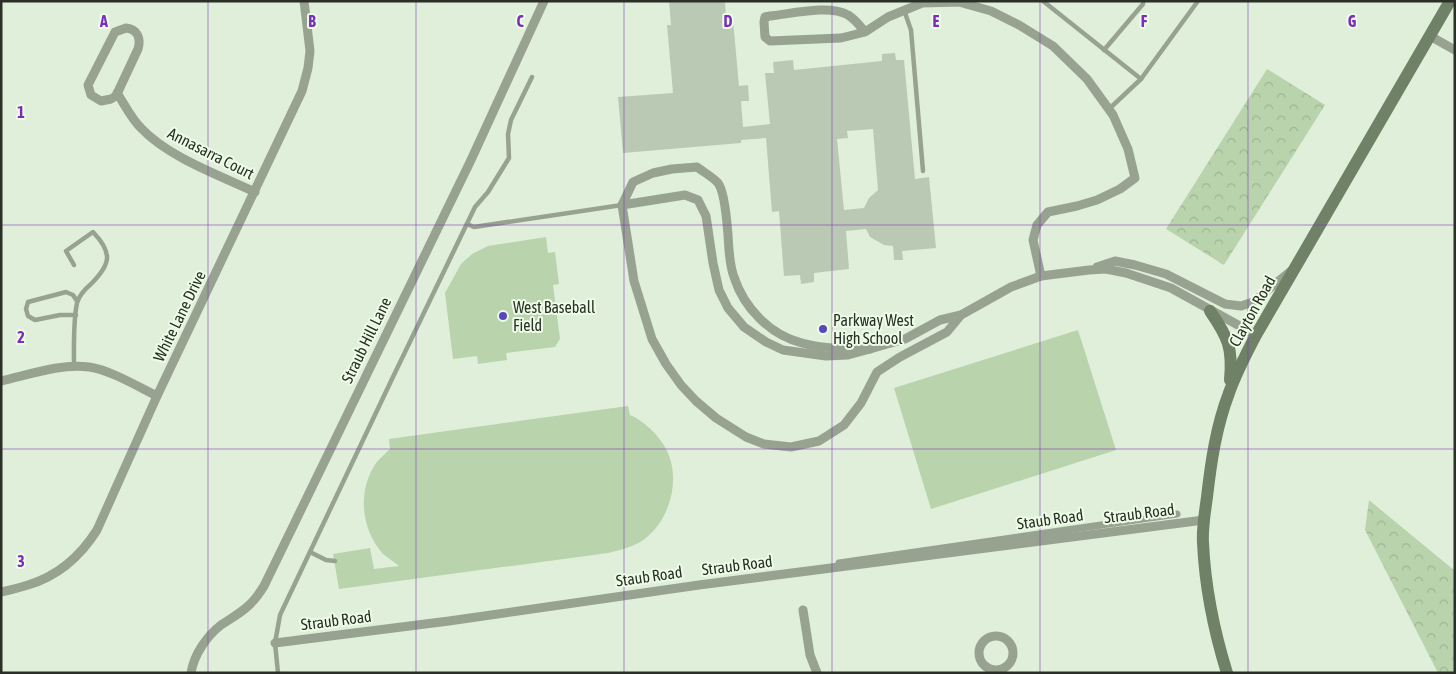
<svg xmlns="http://www.w3.org/2000/svg" width="1456" height="674" font-family="'Asap Condensed',sans-serif">
	<defs>
		<pattern id="forest-crowns" width="20" height="18" patternUnits="userSpaceOnUse" patternTransform="scale(1.25)"><rect width="20" height="18" fill="#b9d3ac"/><path d="M2 6a3 3 0 1 1 6 0M12 15a3 3 0 1 1 6 0" fill="none" stroke="#9fb594"/></pattern>
	</defs>
	<rect width="100%" height="100%" fill="#e0efd9"/>
	<g fill="#b9d3ac">
		<polygon points="546,237 548,253 555,252 559,284 553,285 560,339 555,347 506,353 507,360 478,364 477,356 453,359 445,293 461,264 472,254 488,246"/>
		<polygon points="1078,330 1116,450 931,509 894,388"/>
		<path d="M628 406 630 415C644 421 659 435 666 449 681 477 671 517 647 537 637 546 621 550 608 553L339 589 333 554 370 548 374 569 399 566C394 562 388 558 383 554 361 529 357 491 376 463 380 458 385 454 390 449L389 439Z"/>
	</g>
	<g fill="url(#forest-crowns)">
		<polygon points="1267,69 1325,105 1224,265 1166,229"/>
		<polygon points="1369,500 1455,571 1455,673 1438,673 1365,530"/>
	</g>
	<path fill="#bac9b3" fill-rule="evenodd" d="M669 1H725L726 20H733L739 86 748 85 749 101H741L743 127 770 124 765 73H774L773 62 793 60 794 70 882 61V54L895 53 896 60H904L915 179 929 177 936 248 902 251 903 260H894L893 246 884 245 870 237 866 229 846 231 849 269 814 273V282L801 284 800 275 784 276 779 211 772 212 766 138 741 140V143L623 153 618 97 673 93 667 25H671ZM873 129 878 190 869 198 864 208 844 210 837 139 848 138 847 131Z"/>
	<g fill="none" stroke-linecap="round" stroke-linejoin="round">
		<g stroke="#97a390" stroke-width="4.5">
			<polyline points="1043,1 1141,79"/>
			<polyline points="904,10 911,30 923,171"/>
			<polyline points="1104,50 1143,4 1143,1"/>
			<polyline points="1109,109 1141,79 1198,1"/>
			<polyline points="467,224 474,227 622,205"/>
			<path d="M74 265 66 251 93 232C113 253 111 264 91 284 85 289 79 296 77 303 73 322 74 346 74 366"/>
			<polyline points="76,315 60,315 35,320 28,316 26,309 28,302 66,292 73,295 77,301"/>
			<polyline points="310,552 326,560 335,561"/>
			<polyline points="278,673 275,643 280,615 392,379 475,207 488,192 509,158 508,134 511,120 532,77"/>
		</g>
		<polyline stroke="#97a390" stroke-width="7" points="839,563 1177,514"/>
		<g stroke="#97a390" stroke-width="9">
			<path d="M126 28C138 29 141 39 138 49L116 96 111 99 101 101 91 95 88 85 115 32Z"/>
			<path d="M865 32C860 26 855 19 848 15 830 4 790 14 770 16L765 17 764 22 765 37 770 41 841 38 865 32 888 17 922 3 959 2 991 11 1019 25 1053 46 1087 79 1113 115 1128 149 1135 178 1120 189 1097 200 1077 206 1048 212 1037 225 1033 240 1041 276"/>
			<polyline points="1430,36 1455,50"/>
			<path d="M117 93C125 105 131 118 141 128 168 157 219 175 255 192"/>
			<polyline points="622,205 685,195 698,200 706,216 713,263 719,290 728,308 744,327 766,342 783,350 826,356 848,355 870,349 905,339 940,320 961,315 1011,287 1041,276 1089,270 1106,269 1126,273 1171,288 1256,335"/>
			<polyline points="1097,267 1115,261 1135,265 1166,274 1225,304 1241,306 1253,302 1291,271"/>
			<path d="M870 349C847 349 824 349 802 343 770 335 744 308 734 277 729 264 729 249 728 235 727 223 725 192 718 183 714 178 702 171 697 167L672 169 653 173 633 182 622 205 634 281 652 339 666 364 681 385 696 401 716 418 746 437 764 444 791 447 819 441 844 425 861 403 877 372 900 357 947 332 961 315"/>
			<path d="M1 381C28 375 61 363 89 367 110 370 137 386 157 396"/>
			<path d="M1 592C10 590 19 588 28 585 58 576 80 557 97 530L157 396 302 91 308 68 310 51 304 1"/>
			<polyline points="803,610 810,655 817,673"/>
			<circle cx="996" cy="653" r="17"/>
			<polyline points="275,643 449,621 699,585 1204,520"/>
			<path d="M191 673C194 654 207 636 221 625 230 619 239 614 247 607 254 601 259 594 264 586L471 160 544 1"/>
		</g>
		<g stroke="#6f8166" stroke-width="12">
			<path d="M1210 311C1228 337 1233 348 1230 380"/>
			<path d="M1227 673C1214 631 1205 586 1203 543 1202 528 1205 512 1207 497 1211 462 1216 427 1229 393 1236 373 1246 354 1256 335L1450 1"/>
		</g>
	</g>
	<path fill="none" stroke="#7b2cbf" stroke-width="1" stroke-opacity="0.55" d="M208 1V673M416 1V673M624 1V673M832 1V673M1040 1V673M1248 1V673M1 225H1455M1 449H1455"/>
	<g fill="#5a47bf" stroke="#edfce6" stroke-width="2">
		<circle cx="503" cy="316" r="5"/>
		<circle cx="823" cy="329" r="5"/>
	</g>
	<g text-anchor="middle" dominant-baseline="central" stroke-width="4" stroke-linejoin="round" paint-order="stroke">
		<g font-size="16" fill="#2a2f27" stroke="#edfce6">
			<text transform="translate(211 153) rotate(27)">Annasarra Court</text>
			<text transform="translate(1252 311) rotate(-61)">Clayton Road</text>
			<text transform="translate(179 316) rotate(-64)">White Lane Drive</text>
			<text transform="translate(366 340) rotate(-64)">Straub Hill Lane</text>
			<text transform="translate(1139 513) rotate(-7)">Straub Road</text>
			<text transform="translate(1050 519) rotate(-8)">Staub Road</text>
			<text transform="translate(737 565) rotate(-7)">Straub Road</text>
			<text transform="translate(649 576) rotate(-8)">Staub Road</text>
			<text transform="translate(336 620) rotate(-7)">Straub Road</text>
		</g>
		<g font-size="16" fill="#2a2f27" stroke="#edfce6" text-anchor="start">
			<text x="513" y="307">West Baseball<tspan x="513" dy="18">Field</tspan></text>
			<text x="833" y="320">Parkway West<tspan x="833" dy="18">High School</tspan></text>
		</g>
	</g>
	<g font-size="16" text-anchor="middle" font-weight="bold" fill="#7b2cbf" stroke="#edfce6" stroke-width="4" stroke-linejoin="round" paint-order="stroke">
		<text x="104" y="27">A</text>
		<text x="312" y="27">B</text>
		<text x="520" y="27">C</text>
		<text x="728" y="27">D</text>
		<text x="936" y="27">E</text>
		<text x="1144" y="27">F</text>
		<text x="1352" y="27">G</text>
		<text x="21" y="118">1</text>
		<text x="21" y="343">2</text>
		<text x="21" y="567">3</text>
	</g>
	<rect width="1456" height="674" fill="none" stroke="#2a2f27" stroke-width="5"/>
</svg>
